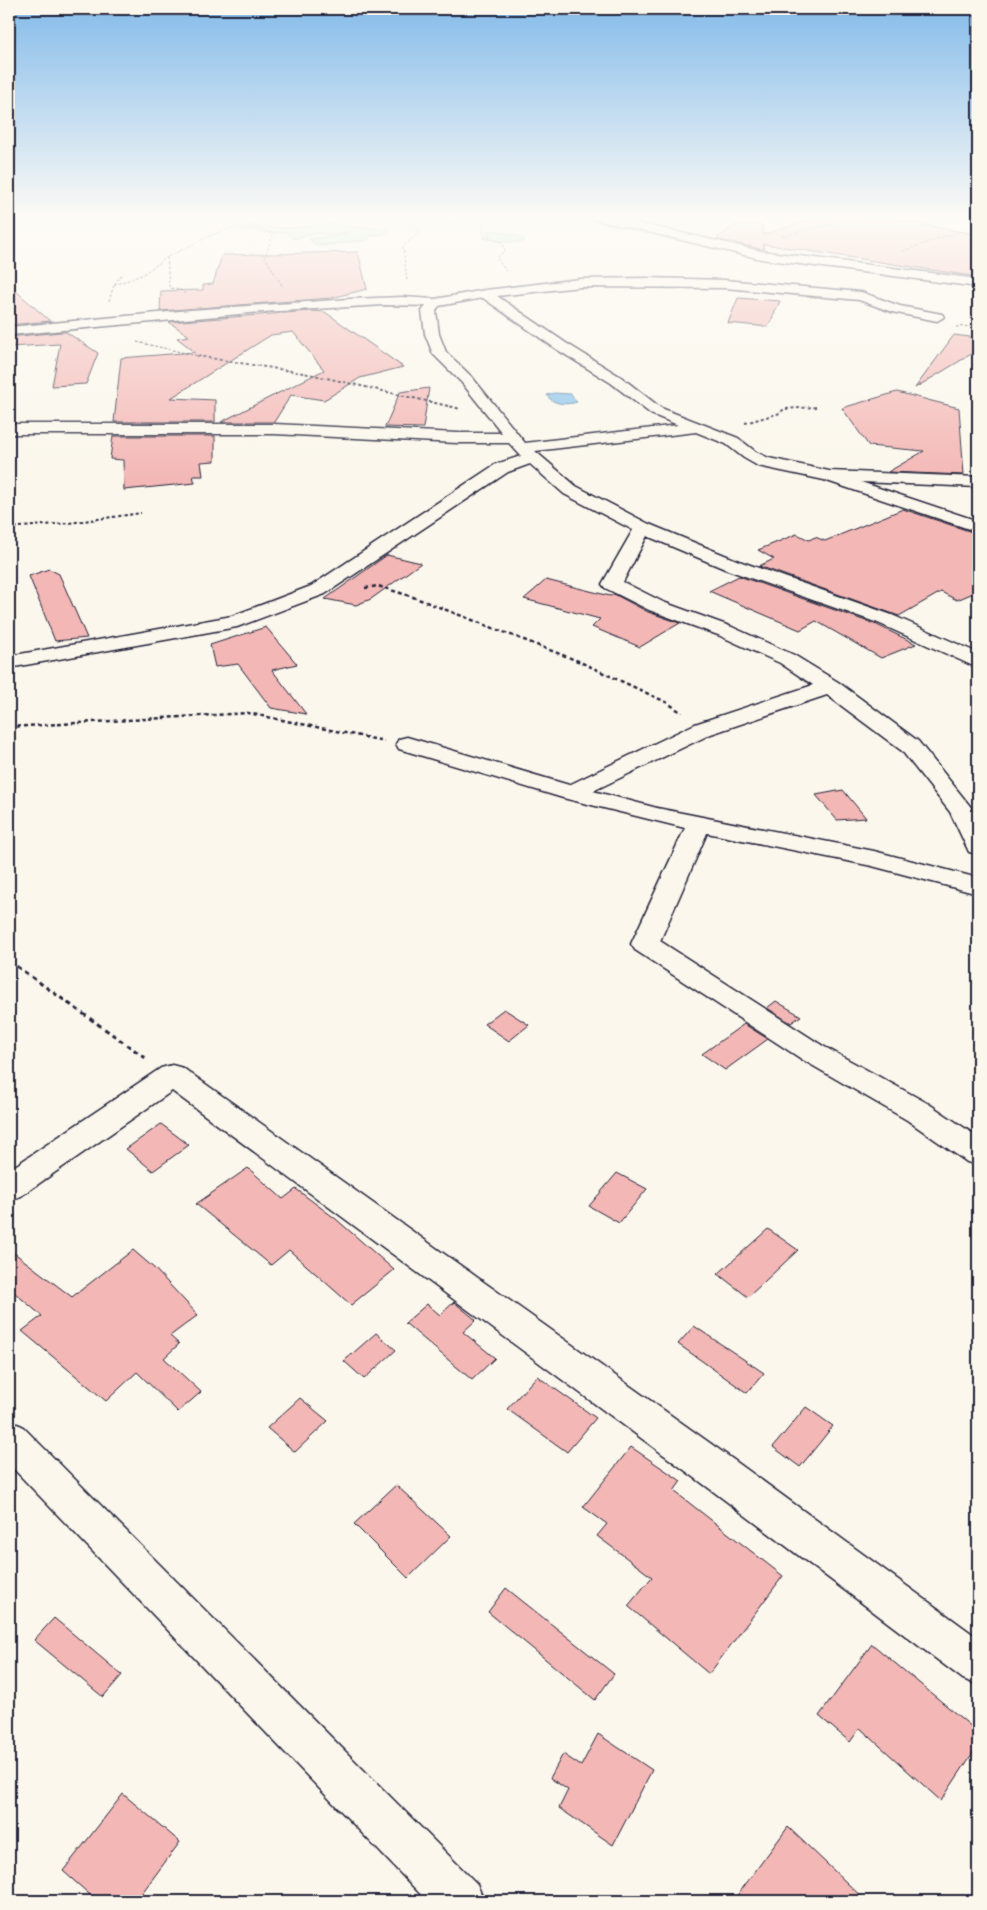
<svg xmlns="http://www.w3.org/2000/svg" width="987" height="1910" font-family="'Indie Flower',sans-serif">
	<rect width="100%" height="100%" fill="#fbf7ec"/>
	<filter id="ink" filterUnits="userSpaceOnUse"><feTurbulence type="fractalNoise" baseFrequency=".02" numOctaves="2"/><feDisplacementMap in="SourceGraphic" scale="10" xChannelSelector="R" yChannelSelector="G"/><feConvolveMatrix kernelMatrix="1 2 1 2 8 2 1 2 1" color-interpolation-filters="sRGB"/></filter>
	<g filter="url(#ink)">
		<g fill="#a8f1bf" stroke="#658a7d">
			<polygon points="403,216 474,216 451,224 417,220"/>
			<polygon points="334,224 388,230 389,233 371,236 367,240 317,246 309,239 343,235 349,232 329,234 314,233 293,239 286,232 263,233 257,230 241,230 249,225 283,228"/>
			<path d="M491 230 515 235 525 240 523 242C509 243 496 241 483 238L490 236 487 232Z"/>
		</g>
		<path fill="#8ec5ec" stroke="#6384a5" d="M554 393 571 394 577 402C568 405 552 405 547 395Z"/>
		<g fill="#f3b7b5" stroke="#22223b">
			<polygon points="820,216 877,216 978,235 978,277 763,244 764,249 761,249 716,239 737,224 763,225 763,235"/>
			<polygon points="358,252 367,289 331,298 160,311 161,291 203,290 203,285 213,284 222,255"/>
			<polygon points="9,285 50,321 9,325"/>
			<polygon points="738,298 780,301 768,327 728,323"/>
			<polygon points="311,311 325,312 403,367 360,378 324,400 291,395 274,422 221,422 324,370 293,332 271,335 171,398 215,400 215,422 114,422 121,358 195,352 177,338 189,336 169,322"/>
			<polygon points="62,332 66,332 98,353 86,384 52,386 60,344 9,347 9,337"/>
			<polygon points="954,335 978,338 978,350 915,388"/>
			<polygon points="429,388 423,428 385,427 400,392"/>
			<polygon points="897,392 959,408 964,475 888,472 924,451 869,446 842,408"/>
			<polygon points="113,436 215,436 215,461 201,462 203,476 193,476 195,483 124,490 123,460 110,459"/>
			<polygon points="903,509 978,534 978,591 957,600 941,592 899,616 759,566 774,559 758,550 797,534 809,540 815,537 825,541"/>
			<polygon points="387,555 421,563 371,599 356,605 325,599"/>
			<polygon points="49,569 59,574 87,638 55,641 29,576"/>
			<polygon points="739,576 877,625 916,644 881,658 816,621 800,630 709,591"/>
			<polygon points="546,580 610,596 614,594 648,612 680,623 640,647 592,627 600,619 524,599"/>
			<polygon points="266,627 297,664 272,670 306,714 271,708 238,664 215,667 210,645"/>
			<polygon points="843,790 866,818 837,820 816,795"/>
			<polygon points="776,1001 801,1016 791,1023 767,1008"/>
			<polygon points="504,1009 529,1025 509,1041 484,1024"/>
			<polygon points="744,1024 768,1039 725,1070 702,1054"/>
			<polygon points="161,1124 189,1145 153,1171 126,1149"/>
			<polygon points="248,1168 283,1199 296,1189 336,1219 394,1270 351,1305 289,1250 271,1265 196,1204"/>
			<polygon points="617,1173 647,1189 619,1223 589,1206"/>
			<polygon points="768,1229 798,1250 748,1297 718,1274"/>
			<polygon points="9,1249 72,1297 133,1250 155,1269 198,1315 170,1336 179,1344 164,1358 201,1392 178,1412 137,1372 106,1401 22,1331 42,1316 9,1288"/>
			<polygon points="454,1302 476,1320 463,1332 495,1358 472,1380 405,1323 427,1304 440,1315"/>
			<polygon points="694,1326 764,1373 747,1393 678,1344"/>
			<polygon points="376,1333 396,1350 364,1379 344,1361"/>
			<polygon points="537,1376 596,1418 567,1452 507,1409"/>
			<polygon points="300,1398 328,1421 295,1452 267,1428"/>
			<polygon points="806,1407 833,1426 800,1467 773,1447"/>
			<polygon points="631,1447 681,1481 674,1491 783,1576 709,1674 628,1606 652,1577 597,1536 607,1524 583,1507"/>
			<polygon points="396,1485 451,1536 408,1578 354,1524"/>
			<polygon points="506,1588 614,1674 595,1700 488,1612"/>
			<polygon points="54,1618 122,1675 103,1697 34,1640"/>
			<polygon points="872,1644 978,1732 978,1745 941,1801 860,1728 850,1742 819,1716"/>
			<polygon points="598,1734 652,1770 613,1845 559,1808 568,1790 550,1778 563,1754 581,1766"/>
			<polygon points="123,1794 180,1842 136,1901 97,1901 63,1871"/>
			<polygon points="788,1827 866,1901 733,1901"/>
		</g>
		<g fill="none" stroke-linecap="round" stroke-linejoin="round">
			<defs>
				<g id="street">
					<polygon points="587,216 607,216 761,251 978,279 978,287 761,259 593,219"/>
					<path d="M647 278 725 280 861 292 900 306 942 314 944 317 937 321 892 312 859 300 725 288 580 287 497 296 566 343 621 377 661 408 738 438 756 452 769 458 829 471 978 477V487L861 482 978 521V532L824 480 758 466 744 458 726 444 696 432 535 451 576 486 649 524 739 561 892 615 978 653V667L971 665 878 623 725 569 647 536 623 582 663 602 732 627 794 655 838 682 918 741 974 811 978 820V854L969 852 950 812 902 751 827 695 711 734 593 791 657 808 874 851 978 878V894L872 866 707 833 660 941 823 1046 929 1104 978 1137V1165L967 1162 907 1120 803 1060 635 950 631 944 685 828 563 798 399 749 396 744 399 739 407 737 569 785 695 724 813 685 780 663 718 635 649 610 605 588 602 584 633 530 564 494 530 464 508 472 325 594 237 627 9 668V656L232 616 311 586 496 464 521 456 509 443H457L274 434H9V424H274L457 433H502L462 383 433 354 425 334 422 311 426 306 384 305 263 312 9 335V327L190 310 350 299 402 297 435 299 485 290 580 279ZM483 298 556 349 611 383 651 414 678 425 525 443 472 377 446 352 439 334 436 311 439 306Z"/>
					<polygon points="172,1065 183,1068 738,1463 978,1638 978,1685 963,1679 710,1489 172,1091 21,1196 9,1200 9,1170 161,1068"/>
					<polygon points="9,1421 22,1426 477,1884 484,1901 427,1901 9,1464"/>
				</g>
			</defs>
			<use href="#street" stroke="#22223b" stroke-width="3"/>
			<g stroke="#22223b" stroke-width="1" stroke-dasharray="2.5 2" stroke-linecap="butt">
				<polyline points="390,216 402,219 421,232 403,246 407,281"/>
				<polyline points="491,216 482,225 484,235 502,242 505,250 497,258 506,271"/>
				<polyline points="701,220 709,216"/>
				<polyline points="782,236 864,216"/>
				<polyline points="903,251 961,231 978,234"/>
				<polyline points="114,285 142,275 167,257"/>
				<path d="M185 294 181 290 170 288 169 286 167 257C198 244 240 211 273 235L265 257 283 287"/>
				<polyline points="109,301 114,285 122,274"/>
				<polyline points="956,327 978,326"/>
				<polyline points="137,342 203,357"/>
			</g>
			<g stroke="#22223b" stroke-width="2" stroke-dasharray="3 2.5" stroke-linecap="butt">
				<polyline points="197,356 309,374 461,409"/>
				<polyline points="745,423 780,413 784,409 816,407"/>
				<polyline points="9,528 69,523 141,513"/>
			</g>
			<g stroke="#22223b" stroke-width="2.5" stroke-dasharray="4 3" stroke-linecap="butt">
				<polyline points="365,588 378,586 413,597 578,661 668,703 682,713"/>
				<polyline points="9,727 248,713 384,741"/>
			</g>
			<polyline stroke="#22223b" stroke-width="3" stroke-dasharray="5 4" stroke-linecap="butt" points="9,961 147,1059"/>
			<use href="#street" fill="#fbf7ec" fill-rule="evenodd"/>
		</g>
	</g>
	<linearGradient id="sky" x2="0" y2="1"><stop stop-color="#84bbea"/><stop offset="0.45" stop-color="#fdfbf6"/><stop offset="1" stop-color="#fdfbf6" stop-opacity="0"/></linearGradient>
	<rect width="987" height="483" fill="url(#sky)"/>
	<rect width="987" height="1910" fill="none" stroke="#fbf7ec" stroke-width="30"/>
	<rect x="15" y="15" width="957" height="1880" fill="none" stroke="#22223b" stroke-width="2" filter="url(#ink)"/>
</svg>
